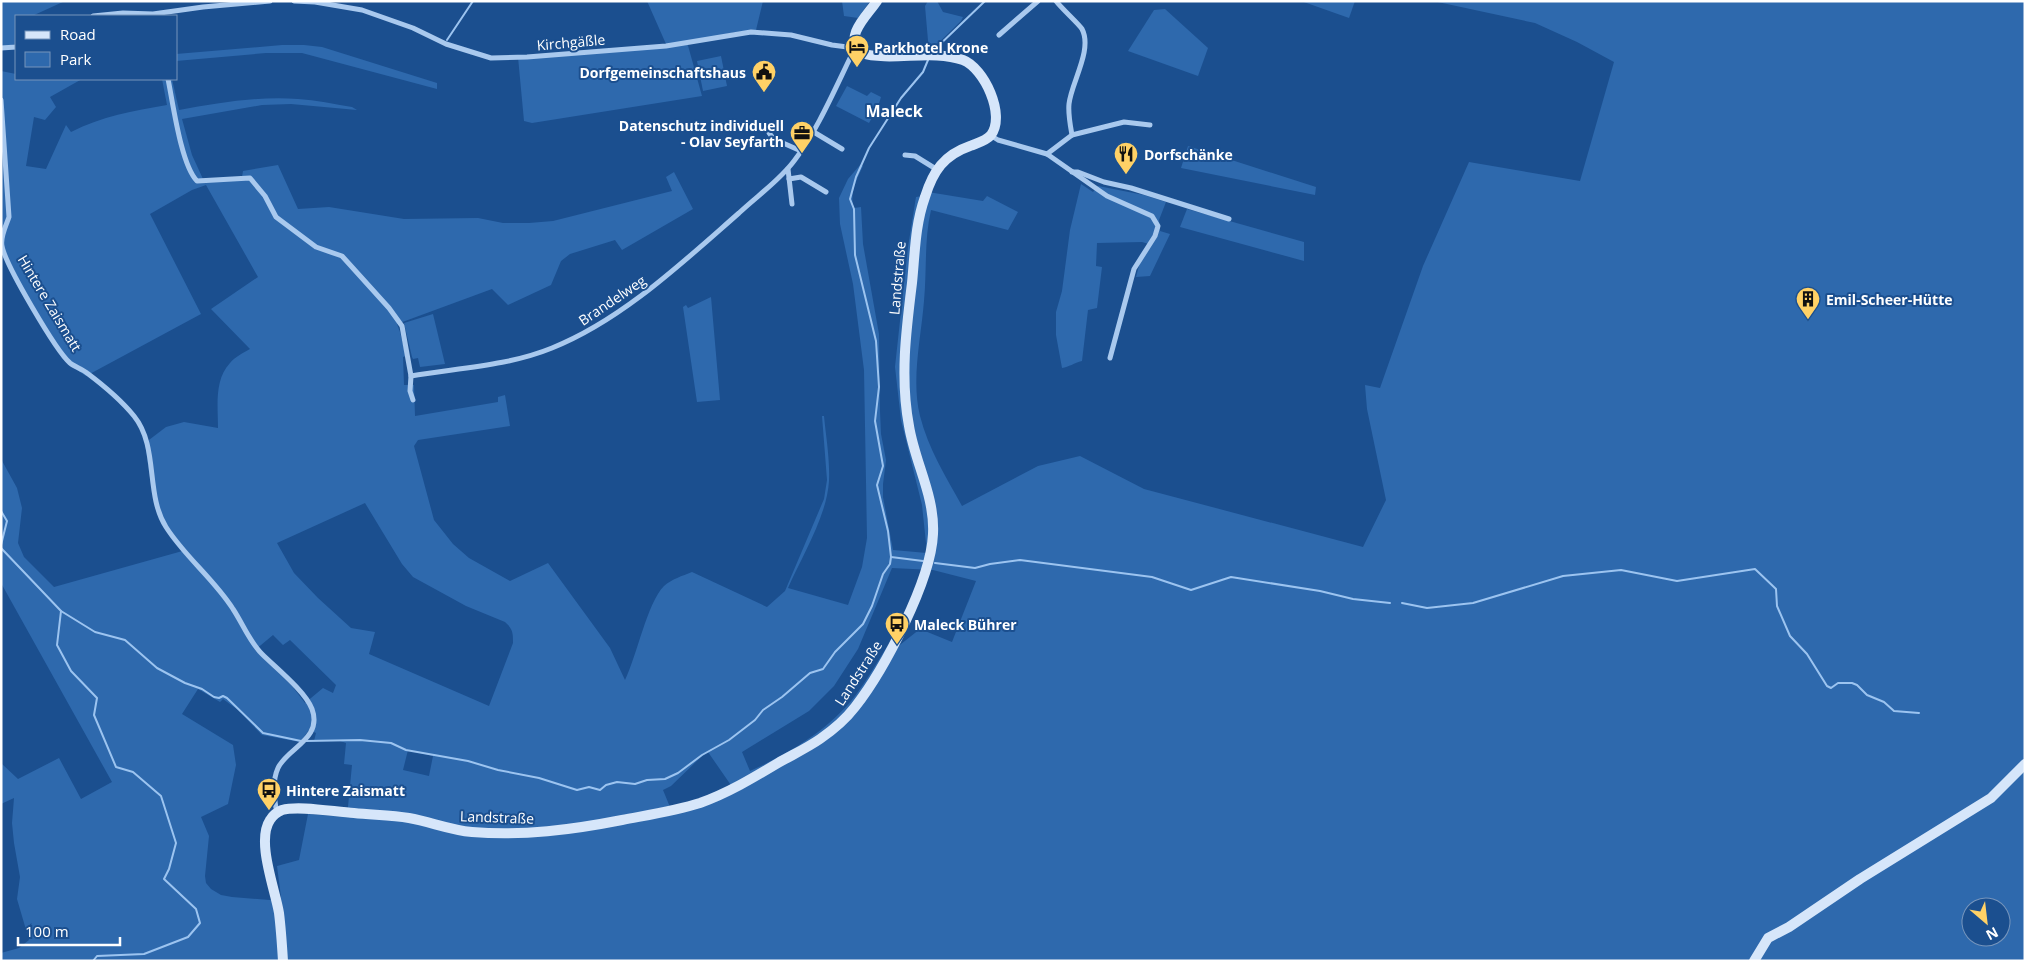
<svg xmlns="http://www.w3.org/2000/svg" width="2026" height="962" font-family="'Open Sans',sans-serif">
	<rect width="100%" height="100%" fill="#1b4f8f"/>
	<g fill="#2e69ad" fill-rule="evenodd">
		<polygon points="1,1 65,1 32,16 16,16 16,44 1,47"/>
		<polygon points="647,1 763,1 756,30 736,32 687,42 702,96 532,123 524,121 518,57 666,44"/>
		<polygon points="842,1 870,1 858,18 844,16"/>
		<polygon points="928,1 937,1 943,12 963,17 961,21 929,52 925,6"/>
		<polygon points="1301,1 1355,1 1349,18"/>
		<path d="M1433 1H2025V961H1V953L19 948 29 940 17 899 20 877 14 843 12 823 14 798 1 804V763L18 779 59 758 81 799 112 782 1 583V459L17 488 22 508 18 543 24 557 54 587 186 550C154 529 150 478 145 443L166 427 184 422 218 428C218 407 214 380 230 363 235 357 243 353 250 349L211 309 258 277 206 185 192 190 150 214 201 314 86 376 74 368C48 331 15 293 1 249V71L16 74V79H82L50 97 56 107 45 120 34 117 26 166 46 169 66 125 71 132C102 116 133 111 167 105L162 79H172L179 110C218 103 258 96 298 99 316 100 334 104 352 107L357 110 291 104 262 105 182 119 192 155 203 179 242 177 243 171 278 165 298 209 329 207 404 219 478 218 503 223H529L553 221 672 191 666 177 674 172 693 209 622 250 615 240 570 254 561 261 551 285 508 305 492 289 397 324 400 332 406 356 403 357 404 385H414L415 416 498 402V397L505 395 510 426 418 440 414 446 434 520 453 544 469 558 510 581 548 563 610 648 625 680C637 656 647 603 664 586 672 579 682 576 692 572L767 607 785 591 824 499 827 480 822 416H824C826 437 830 459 829 481 827 516 802 556 788 588L848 605 862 567 867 538 864 370 853 284 840 224 839 198 848 179 860 165 863 166C857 179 849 194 854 208L861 207 863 244 879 334 880 411 881 434 886 460 883 484V497L893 550 927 553 922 505 901 420 895 367 908 247 916 197 928 195V192L983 201 987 196 1018 212 1008 230 931 210C924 240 927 270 924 301 921 338 911 380 920 416 928 448 946 477 962 506L1038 466 1080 456 1144 489 1363 547 1386 500 1367 409 1365 385 1380 388 1423 266 1469 162 1580 181 1614 62 1577 42 1535 23ZM365 503 402 564 413 577 466 606 505 622C513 629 513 633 513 643L489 706 369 654 375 632 351 628 318 598 294 573 277 543ZM892 568 933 570 976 581 952 642 920 629 896 648 888 645C877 662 867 680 855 696 829 730 788 754 750 771L742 752 809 711 834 686 858 649ZM273 635 283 645 290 640 336 685 333 693 323 688 305 703 292 686 255 650ZM198 689 220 702 223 699 238 710 262 735 300 742 309 730 316 733 314 741H340L346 743 344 764 352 765 347 817 308 814 299 860 277 866 281 897 270 900 232 897 221 895 211 889 206 883 205 876 209 836 201 817 228 804 236 765 233 745 182 714ZM408 750 433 756 429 776 403 770ZM708 752 735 791 672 812 663 790 671 786 702 756ZM1971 907H2001V937H1971Z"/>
		<polygon points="1165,9 1208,48 1198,76 1128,51 1154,10"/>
		<polygon points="282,45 304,45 322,47 437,83 437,89 302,53 266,53 176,61 176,54"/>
		<polygon points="721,56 727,86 703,91 697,61"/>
		<polygon points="847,86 867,96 871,92 881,97 878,107 869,123 836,106"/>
		<polygon points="1188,146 1316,187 1315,195 1181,168"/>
		<path d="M1081 184 1093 192 1098 186 1144 195 1166 202 1159 220 1160 231 1170 234 1150 276 1136 277 1140 262 1152 245 1142 242 1097 243 1096 266 1102 267 1097 308 1088 310 1082 361C1074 363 1069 367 1062 368L1056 335V312L1062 291 1070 230Z"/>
		<polygon points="1187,209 1304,242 1304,261 1180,227"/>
		<polygon points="711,297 720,400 697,402 683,307 686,305 688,308"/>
		<polygon points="433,314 445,364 420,367 418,358 413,359 412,357 404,323"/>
	</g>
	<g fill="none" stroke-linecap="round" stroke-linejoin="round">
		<g stroke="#9cc4f0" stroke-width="2">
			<polyline points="447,40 473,1"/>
			<polyline points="933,51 985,1"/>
			<polyline points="1,511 7,521 1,545"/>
			<polyline points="1,548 61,611 57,645 71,671 97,698 94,715 116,767 133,772 161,796 176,843 169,869 164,879 196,909 200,923 188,937 144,954 97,956 93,961"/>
			<polyline points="891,557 923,561"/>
			<polyline points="935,563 975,568 990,564 1020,560 1152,577 1191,590 1231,577 1320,591 1353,599 1390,603"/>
			<polyline points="1402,603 1427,608 1473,603 1563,576 1621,570 1677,581 1755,569 1776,589 1777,606 1790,636 1807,654 1827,686 1831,688 1838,683 1852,683 1857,685 1867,695 1884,702 1894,711 1919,713"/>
			<polyline points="61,611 95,632 125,640 157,668 185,683 202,689 214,697 219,698 223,696 227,698 263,733 301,741"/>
			<polyline points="306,741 360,740 391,743 406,750 468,761 498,770 539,778 577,790 589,787 600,790 606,785 617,782 635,784 647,780 665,779 678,773 702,755 729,740 755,720 763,710 782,697 810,673 823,669 835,652 863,624 872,606 883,574 890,564 891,557 888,531 877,485 883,466 875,421 879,387 876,341 855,255 854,209 850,199 856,177 869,148 901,98 923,72 928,60"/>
		</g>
		<g stroke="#a9c9ee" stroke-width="5">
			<path d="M294 1 315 2 362 10 413 28 446 44 491 58 527 57 666 46 751 32 791 35 832 45 855 48C837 84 818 130 794 161 779 181 757 196 739 213 683 262 622 320 552 348 508 366 458 368 411 376"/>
			<polyline points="93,16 123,13 153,14 203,7 270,1"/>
			<polyline points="999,35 1038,1"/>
			<polyline points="1,48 16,47"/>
			<path d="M168 79C173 103 181 165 197 181L250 178 265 196 276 217 316 247 342 256 389 308 402 326 411 376 410 391 413 400"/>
			<path d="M1 100 9 217C6 226 0 237 2 246 5 264 56 351 70 363 75 367 82 369 87 373 103 385 121 400 134 416 159 447 145 494 166 527 185 557 214 579 233 609 243 624 249 641 262 654 276 668 305 691 312 709 323 739 287 748 278 768 272 781 274 799 277 813"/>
			<polyline points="812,131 842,149"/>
			<polyline points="769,133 774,139 801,151"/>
			<path d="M990 135 998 140 1047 154 1072 135C1070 124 1068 114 1069 104 1071 83 1093 50 1082 29 1078 23 1062 9 1056 1"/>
			<polyline points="1072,135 1124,122 1150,125"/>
			<polyline points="1047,154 1107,196 1152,216 1158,226 1155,236 1134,269 1110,358"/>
			<polyline points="905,155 915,156 936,169"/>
			<polyline points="788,169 792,204"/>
			<polyline points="1072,172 1078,172 1104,182 1131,188 1229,219"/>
			<polyline points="789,179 801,177 826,192"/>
		</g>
		<g stroke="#d6e6fa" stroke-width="10">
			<path d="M283 961C282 945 281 929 279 913 275 889 256 841 270 820 273 815 277 812 282 810 299 805 335 812 354 813 372 815 391 815 409 818 431 822 450 830 472 832 524 836 571 830 622 820 648 815 675 811 700 803 728 793 753 778 778 763 792 755 807 748 820 739 833 730 845 720 855 707 884 670 931 581 933 534 935 496 915 463 909 426 900 378 906 331 912 283 915 253 915 225 925 197 933 171 944 155 970 146 977 143 986 141 991 135 1006 115 984 68 963 60 931 49 893 62 860 53 844 35 867 16 877 1"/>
			<polyline points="1754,961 1768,938 1789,927 1860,879 1991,798 2025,764"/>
		</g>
	</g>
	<defs>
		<symbol id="hotel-pin" viewBox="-11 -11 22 30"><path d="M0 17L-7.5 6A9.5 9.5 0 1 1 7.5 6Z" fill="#ffd166" stroke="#1b4f8f"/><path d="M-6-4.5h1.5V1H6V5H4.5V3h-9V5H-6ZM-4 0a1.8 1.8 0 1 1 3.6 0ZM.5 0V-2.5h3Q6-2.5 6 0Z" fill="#111"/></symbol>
		<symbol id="civic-pin" viewBox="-11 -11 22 30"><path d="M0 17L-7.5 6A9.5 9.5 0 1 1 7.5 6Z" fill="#ffd166" stroke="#1b4f8f"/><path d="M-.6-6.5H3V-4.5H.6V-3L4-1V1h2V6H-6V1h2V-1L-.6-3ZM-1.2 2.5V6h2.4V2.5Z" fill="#111"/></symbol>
		<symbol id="office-pin" viewBox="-11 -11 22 30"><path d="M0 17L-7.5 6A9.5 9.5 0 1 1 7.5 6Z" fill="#ffd166" stroke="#1b4f8f"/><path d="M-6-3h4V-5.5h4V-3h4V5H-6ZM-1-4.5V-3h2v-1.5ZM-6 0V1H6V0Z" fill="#111"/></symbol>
		<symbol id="restaurant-pin" viewBox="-11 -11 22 30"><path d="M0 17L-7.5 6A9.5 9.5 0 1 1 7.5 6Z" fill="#ffd166" stroke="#1b4f8f"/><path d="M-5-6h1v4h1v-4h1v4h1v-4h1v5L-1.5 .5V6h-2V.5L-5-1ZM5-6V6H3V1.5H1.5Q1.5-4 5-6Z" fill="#111"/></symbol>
		<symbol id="building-pin" viewBox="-11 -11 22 30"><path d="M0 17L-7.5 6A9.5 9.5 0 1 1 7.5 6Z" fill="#ffd166" stroke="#1b4f8f"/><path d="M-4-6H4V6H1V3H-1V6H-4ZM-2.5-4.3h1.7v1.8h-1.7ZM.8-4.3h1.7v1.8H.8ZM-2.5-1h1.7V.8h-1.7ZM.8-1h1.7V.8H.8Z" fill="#111"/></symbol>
		<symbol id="bus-pin" viewBox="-11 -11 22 30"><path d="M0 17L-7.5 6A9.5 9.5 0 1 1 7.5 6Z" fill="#ffd166" stroke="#1b4f8f"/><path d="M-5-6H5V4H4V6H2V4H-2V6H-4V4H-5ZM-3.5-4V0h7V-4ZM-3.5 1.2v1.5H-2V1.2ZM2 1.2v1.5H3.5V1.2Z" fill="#111"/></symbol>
	</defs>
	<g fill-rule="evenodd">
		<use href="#hotel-pin" x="843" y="33" width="28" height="38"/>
		<use href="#civic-pin" x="750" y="58" width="28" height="38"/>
		<use href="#office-pin" x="788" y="119" width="28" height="38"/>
		<use href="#restaurant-pin" x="1112" y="140" width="28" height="38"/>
		<use href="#building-pin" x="1794" y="285" width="28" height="38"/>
		<use href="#bus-pin" x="883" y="610" width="28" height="38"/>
		<use href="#bus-pin" x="255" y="776" width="28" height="38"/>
	</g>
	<g text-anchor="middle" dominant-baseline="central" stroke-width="4" stroke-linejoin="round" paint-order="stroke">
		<g font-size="14" fill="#fff" stroke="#1b4f8f">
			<text transform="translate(571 42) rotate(-5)">Kirchgäßle</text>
			<text transform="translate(897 278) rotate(-85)">Landstraße</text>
			<text transform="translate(612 300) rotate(-34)">Brandelweg</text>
			<text transform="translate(50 303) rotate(59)">Hintere Zaismatt</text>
			<text transform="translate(858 673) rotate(-57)">Landstraße</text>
			<text transform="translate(497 817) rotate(2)">Landstraße</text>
		</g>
		<g font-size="14" font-weight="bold" fill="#fff" stroke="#1b4f8f" text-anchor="start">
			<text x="874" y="47">Parkhotel Krone</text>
			<text x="746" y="72" text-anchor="end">Dorfgemeinschaftshaus</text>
			<text x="784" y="125" text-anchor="end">Datenschutz individuell<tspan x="784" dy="16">- Olav Seyfarth</tspan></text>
			<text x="1144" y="154">Dorfschänke</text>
			<text x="1826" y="299">Emil-Scheer-Hütte</text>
			<text x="914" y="624">Maleck Bührer</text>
			<text x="286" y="790">Hintere Zaismatt</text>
		</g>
		<g font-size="16" font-weight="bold" fill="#fff" stroke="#1b4f8f">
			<text x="894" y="111">Maleck</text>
		</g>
	</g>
	<rect width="2026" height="962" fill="none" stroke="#ffffff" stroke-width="5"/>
	<rect x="15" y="15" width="162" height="65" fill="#1b4f8f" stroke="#7695bc"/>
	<rect x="25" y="31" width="25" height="8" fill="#d6e6fa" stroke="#7695bc"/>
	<text x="60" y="40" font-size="15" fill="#ffffff">Road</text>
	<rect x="25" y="52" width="25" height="15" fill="#2e69ad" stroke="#7695bc"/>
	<text x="60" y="65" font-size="15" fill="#ffffff">Park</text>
	<g transform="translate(1986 922) rotate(152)"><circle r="24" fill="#1b4f8f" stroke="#7695bc"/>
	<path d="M0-4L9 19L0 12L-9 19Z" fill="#ffd166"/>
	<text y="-8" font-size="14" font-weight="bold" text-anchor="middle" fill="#ffffff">N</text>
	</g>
	<path d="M18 937v8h102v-8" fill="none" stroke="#ffffff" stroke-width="2.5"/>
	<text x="25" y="937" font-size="15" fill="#ffffff" stroke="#1b4f8f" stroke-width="4" paint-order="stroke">100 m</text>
</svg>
